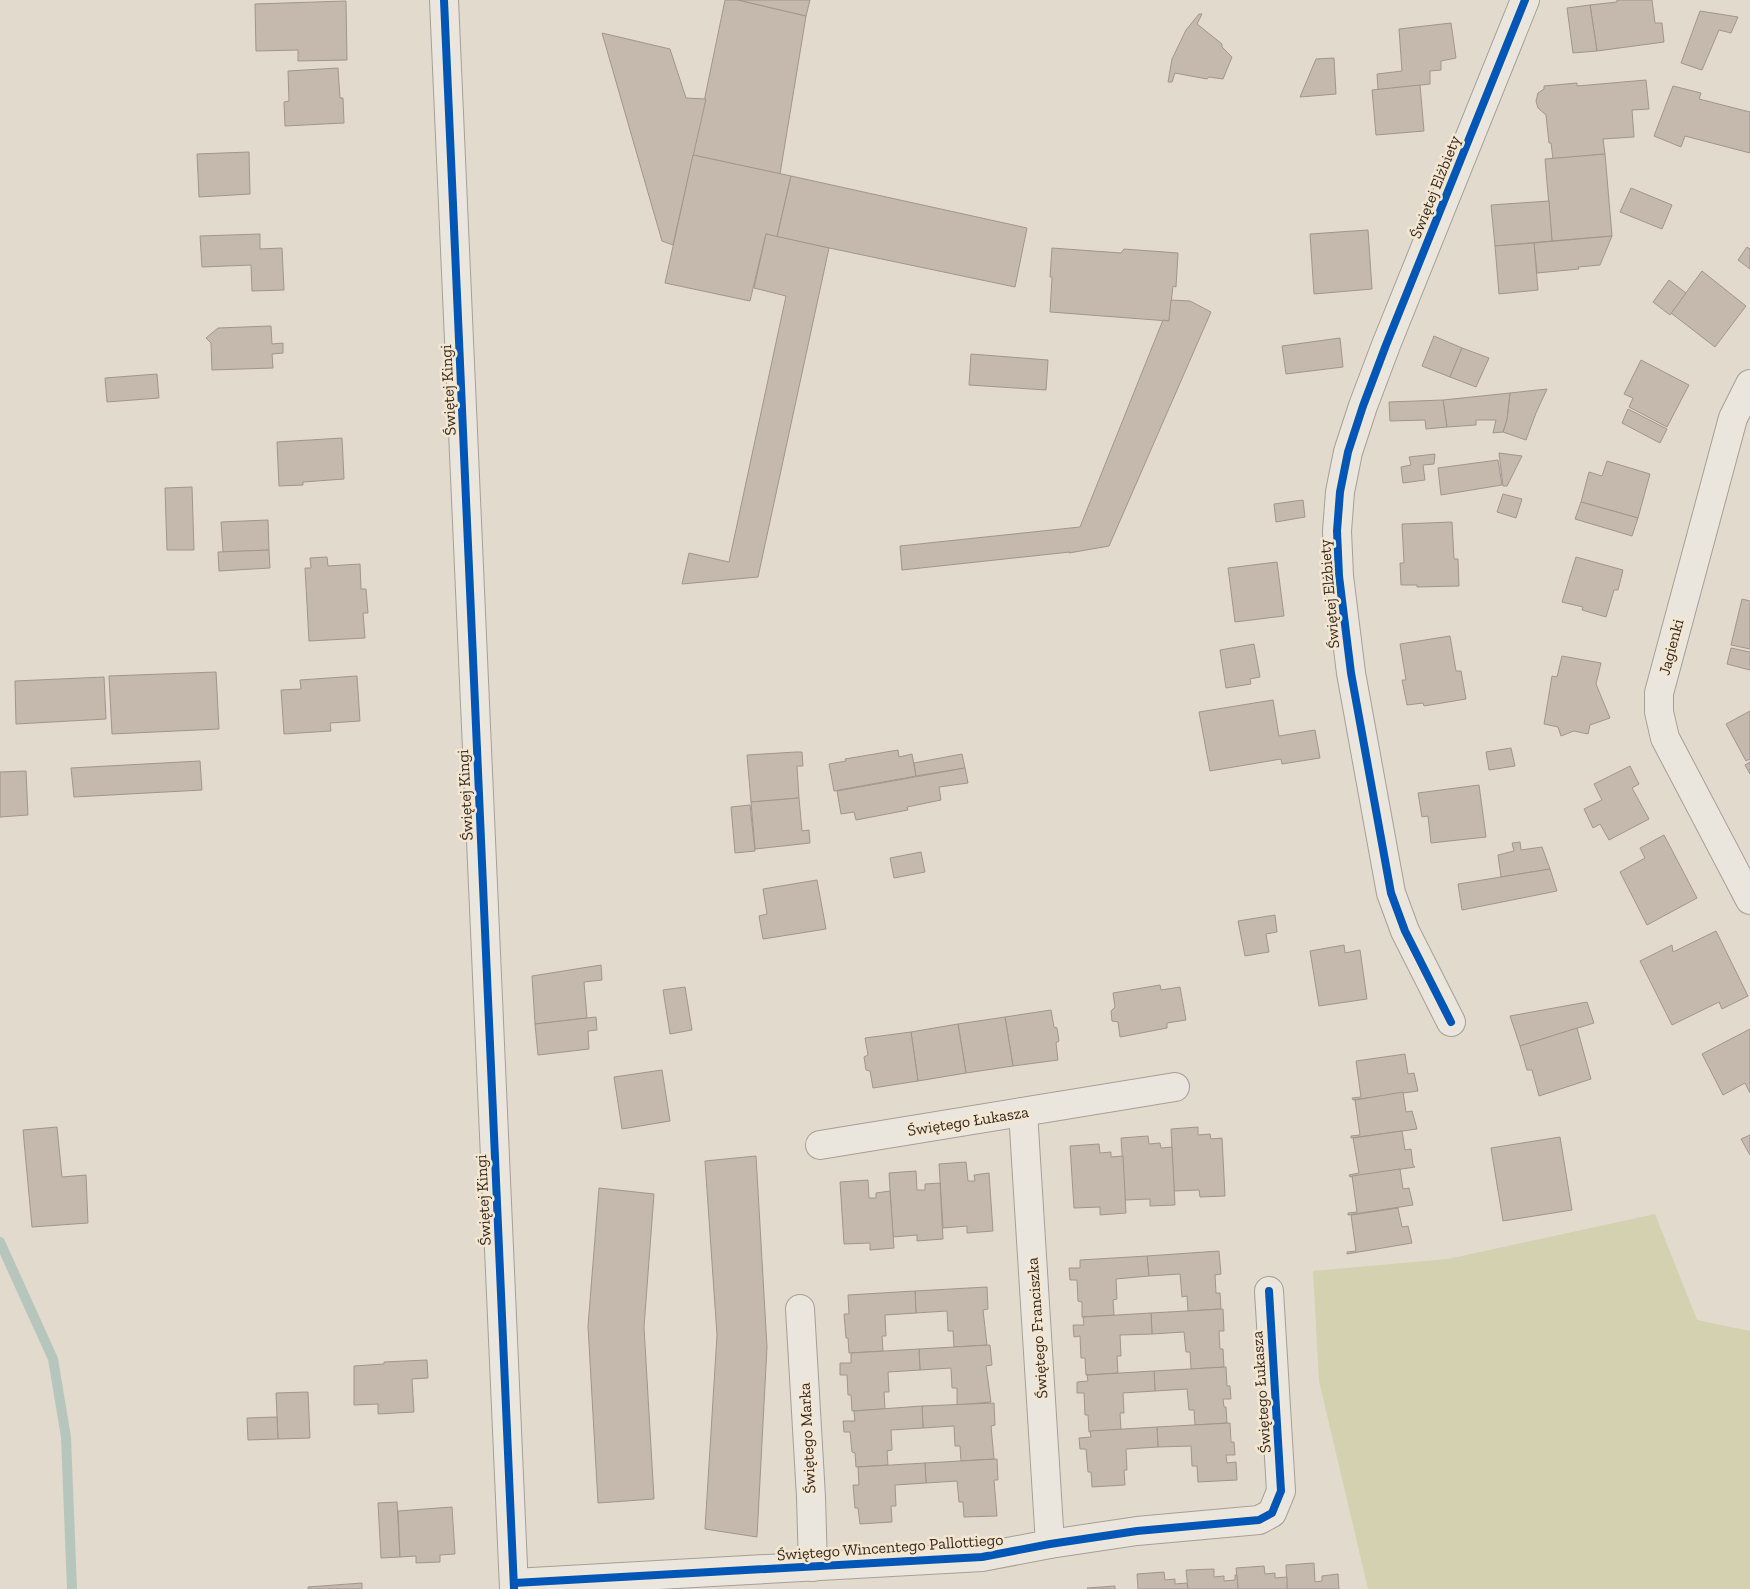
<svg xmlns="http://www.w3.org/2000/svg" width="1750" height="1589" font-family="'Zilla Slab',serif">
	<rect width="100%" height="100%" fill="#e2dacc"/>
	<polygon fill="#d3d1af" points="1655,1214 1697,1320 1750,1331 1750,1589 1368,1589 1319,1381 1313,1271 1448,1259"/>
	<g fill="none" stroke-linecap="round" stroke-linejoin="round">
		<polyline stroke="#b7c6bc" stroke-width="10" points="0,1242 53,1359 66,1437 72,1589"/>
	</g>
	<g fill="#c5b8ad" stroke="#a2968c">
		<polygon points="725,0 738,0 806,16 780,174 693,155"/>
		<polygon points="738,0 810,0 806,16"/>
		<polygon points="1617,0 1652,0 1655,23 1662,23 1664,42 1597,51 1590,5 1617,2"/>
		<polygon points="346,1 347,60 298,61 298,50 256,51 255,4"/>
		<polygon points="1590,5 1597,51 1573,53 1567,8"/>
		<polygon points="1700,11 1738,17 1731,33 1719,30 1702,70 1681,63"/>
		<polygon points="1199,14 1202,14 1197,24 1222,44 1222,47 1232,57 1223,79 1209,77 1207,79 1175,73 1172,82 1168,82 1172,59 1186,30"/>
		<polygon points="1451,23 1456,58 1441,61 1441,70 1430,71 1430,84 1378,90 1377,74 1402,71 1399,29"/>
		<polygon points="602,33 670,49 686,98 706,99 673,245 662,241"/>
		<polygon points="1334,58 1336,94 1300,97 1316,59"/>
		<polygon points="338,68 340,98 343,98 344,123 285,126 284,102 289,101 288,71"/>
		<polygon points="1646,80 1649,109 1632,110 1634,137 1603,139 1605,154 1553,159 1551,143 1549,143 1546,115 1538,108 1536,101 1538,93 1544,89 1544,86 1577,83 1577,86"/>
		<polygon points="1420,85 1424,131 1376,135 1372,90"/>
		<polygon points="1673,86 1701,93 1699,99 1750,112 1750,153 1685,136 1681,147 1654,136"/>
		<polygon points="249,152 250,194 199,197 197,154"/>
		<polygon points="1605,154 1612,236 1552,241 1545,159"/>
		<polygon points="693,155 791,176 777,237 766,234 750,301 665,283"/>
		<polygon points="791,176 1027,228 1015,287 777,237"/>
		<polygon points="1631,188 1672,205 1662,229 1620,212"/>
		<polygon points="1549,201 1552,241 1495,246 1491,205"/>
		<polygon points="1368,230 1372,289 1314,294 1310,234"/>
		<polygon points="260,234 260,249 282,248 284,290 252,291 251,265 202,267 200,236"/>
		<polygon points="766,234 829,248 758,577 682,584 689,553 729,562 786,296 754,288"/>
		<polygon points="1612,236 1600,265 1578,267 1579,269 1537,273 1534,243"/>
		<polygon points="1534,243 1538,290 1499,294 1495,246"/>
		<polygon points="1747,247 1750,249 1750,269 1738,260"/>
		<polygon points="1052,248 1121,253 1124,249 1178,253 1176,287 1173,286 1169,321 1050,312 1052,277 1050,277"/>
		<polygon points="1702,271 1746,306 1715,347 1671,313"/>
		<polygon points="1669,280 1686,293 1670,315 1653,302"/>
		<polygon points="1171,300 1190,301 1211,312 1109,546 1069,553 1070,552 902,570 900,546 1080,527 1163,320 1169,321"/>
		<polygon points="271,326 272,344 283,343 283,353 272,354 273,368 212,370 211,343 206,338 218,328"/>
		<polygon points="1434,336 1462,348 1450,377 1422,366"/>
		<polygon points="1340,338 1343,367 1286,374 1282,346"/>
		<polygon points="1462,348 1489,358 1476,387 1450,377"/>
		<polygon points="971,354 1048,360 1046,390 969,385"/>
		<polygon points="1641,360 1689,385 1667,427 1629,407 1633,398 1624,394"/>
		<polygon points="157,374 159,398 107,402 105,378"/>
		<polygon points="1547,389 1536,413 1526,440 1503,432 1507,419 1510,393"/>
		<polygon points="1510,393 1507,419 1503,432 1493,433 1496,420 1476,420 1476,425 1447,427 1443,400"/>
		<polygon points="1443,400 1447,427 1426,429 1425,420 1390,421 1389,402"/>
		<polygon points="1628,409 1667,429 1660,443 1622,423"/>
		<polygon points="342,438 344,479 303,482 303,485 279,486 277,442"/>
		<polygon points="1499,453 1522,456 1507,486 1503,486"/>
		<polygon points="1435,454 1434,464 1423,465 1425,480 1403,483 1401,467 1411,465 1409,457"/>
		<polygon points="1498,460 1502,485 1441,495 1438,468"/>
		<polygon points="1607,461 1650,474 1638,518 1581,502 1589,472 1602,476"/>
		<polygon points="192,487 194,550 167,550 165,488"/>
		<polygon points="1503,494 1522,499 1516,518 1497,512"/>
		<polygon points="1303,500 1305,517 1276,522 1274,504"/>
		<polygon points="1581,502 1638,518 1632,536 1575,519"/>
		<polygon points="268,520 269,550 223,552 221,522"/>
		<polygon points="1452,522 1454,559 1458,559 1459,586 1417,587 1417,585 1401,585 1400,563 1404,563 1402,524"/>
		<polygon points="269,550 270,568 219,571 218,552"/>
		<polygon points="327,557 328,566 360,564 361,589 366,589 368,613 363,613 365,638 309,641 305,568 311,568 310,558"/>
		<polygon points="1576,557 1623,570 1618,590 1614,590 1606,617 1582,610 1583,607 1562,602"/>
		<polygon points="1277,562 1284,616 1235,622 1228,568"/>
		<polygon points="1742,599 1750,601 1750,649 1731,645"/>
		<polygon points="1450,636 1456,671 1461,671 1466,699 1424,706 1423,703 1407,705 1402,680 1406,680 1400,644"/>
		<polygon points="1254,644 1260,677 1250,679 1251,684 1226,688 1220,650"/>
		<polygon points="1731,648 1750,652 1750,670 1727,664"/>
		<polygon points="1562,656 1601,663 1596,684 1610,718 1590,725 1588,734 1574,731 1561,736 1558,727 1544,724 1552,676 1557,677"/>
		<polygon points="216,672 219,729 112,734 109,676"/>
		<polygon points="357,676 360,721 330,723 331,731 284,734 281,690 301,689 300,680"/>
		<polygon points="104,677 106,719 16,724 15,681"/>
		<polygon points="1273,700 1279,736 1315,730 1320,758 1282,764 1281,759 1210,771 1199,712"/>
		<polygon points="1750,711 1750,759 1746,761 1726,724"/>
		<polygon points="1511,748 1515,766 1489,770 1486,752"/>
		<polygon points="898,750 899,757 912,754 916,776 834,791 829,764 846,761 845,759"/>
		<polygon points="796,752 802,752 803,766 797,766 799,798 751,802 747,755"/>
		<polygon points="962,754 965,768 916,776 914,763"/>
		<polygon points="200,761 202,790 74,797 71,768"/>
		<polygon points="1750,762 1750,774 1745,765"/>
		<polygon points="1630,766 1639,784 1632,788 1649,819 1609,840 1600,824 1593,828 1584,809 1602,800 1594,784"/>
		<polygon points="965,768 968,783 939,787 941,800 907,807 908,810 856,820 854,812 841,814 837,791"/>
		<polygon points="26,771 28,815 0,817 0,772"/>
		<polygon points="1479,785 1486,837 1431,843 1428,816 1422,817 1418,793"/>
		<polygon points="799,798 802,831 809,830 810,843 755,849 751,802"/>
		<polygon points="750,805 755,851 735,853 731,807"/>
		<polygon points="1664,835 1697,898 1647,925 1620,872 1645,858 1640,848"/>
		<polygon points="1520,842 1521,850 1542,847 1550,869 1501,877 1498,855 1514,851 1512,843"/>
		<polygon points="921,852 925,872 894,878 890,858"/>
		<polygon points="1550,869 1557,891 1462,910 1458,884"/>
		<polygon points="817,880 826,929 763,939 759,916 767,914 763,889"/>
		<polygon points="1275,915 1277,932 1266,934 1269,952 1245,956 1238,921"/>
		<polygon points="1716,931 1748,996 1722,1009 1719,1002 1672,1025 1640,961 1672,945 1673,952"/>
		<polygon points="1344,945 1345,953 1360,950 1367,999 1319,1006 1310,951"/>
		<polygon points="601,965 602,980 584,982 587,1018 535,1024 532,976"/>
		<polygon points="1160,985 1161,990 1180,987 1186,1020 1167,1023 1167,1028 1120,1037 1118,1022 1112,1021 1111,1011 1115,1007 1113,993"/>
		<polygon points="685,987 692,1030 670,1034 663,990"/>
		<polygon points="1587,1002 1594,1023 1520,1046 1510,1016"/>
		<polygon points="1051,1010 1054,1027 1057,1028 1059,1041 1056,1043 1058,1060 1013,1066 1005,1017"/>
		<polygon points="596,1017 597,1030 588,1031 589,1049 538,1055 535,1024"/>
		<polygon points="1005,1017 1013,1066 966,1073 958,1024"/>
		<polygon points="958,1024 966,1073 918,1081 911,1032"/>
		<polygon points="1577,1028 1591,1079 1539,1096 1532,1070 1527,1070 1520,1046"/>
		<polygon points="1750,1029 1750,1093 1745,1083 1723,1095 1702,1054"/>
		<polygon points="911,1032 918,1081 873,1088 870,1071 866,1070 864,1057 868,1055 865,1038"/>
		<polygon points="1405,1054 1408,1074 1414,1073 1418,1091 1353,1100 1352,1098 1361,1097 1356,1061"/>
		<polygon points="662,1070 670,1121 622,1129 614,1077"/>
		<polygon points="1403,1092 1406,1112 1412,1111 1417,1129 1351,1138 1351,1136 1360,1135 1355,1100"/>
		<polygon points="57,1127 62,1177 86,1175 88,1223 32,1227 23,1130"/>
		<polygon points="1198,1127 1198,1135 1210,1134 1211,1139 1222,1138 1225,1196 1200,1197 1199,1190 1174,1191 1171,1129"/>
		<polygon points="1402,1131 1405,1150 1411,1149 1413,1165 1415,1167 1350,1177 1349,1175 1359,1173 1353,1138"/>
		<polygon points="1750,1135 1750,1155 1741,1139"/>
		<polygon points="1148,1136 1149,1144 1160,1143 1161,1148 1172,1147 1175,1205 1150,1206 1150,1199 1125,1200 1121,1138"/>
		<polygon points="1560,1137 1572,1210 1503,1221 1491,1148"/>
		<polygon points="1099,1144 1100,1153 1111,1152 1111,1157 1123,1156 1126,1213 1100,1215 1100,1207 1074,1208 1070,1146"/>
		<polygon points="756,1156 767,1347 757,1537 705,1529 717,1335 705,1161"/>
		<polygon points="966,1162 968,1181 975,1181 974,1175 989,1173 993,1231 967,1233 967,1226 943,1228 939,1164"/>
		<polygon points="1400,1169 1403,1189 1409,1188 1413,1205 1348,1215 1348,1213 1357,1212 1352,1176"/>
		<polygon points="916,1171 917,1190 925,1190 925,1184 940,1183 943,1239 917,1241 917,1235 893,1237 889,1173"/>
		<polygon points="868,1180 869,1198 876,1198 876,1193 890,1191 894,1248 870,1250 870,1243 844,1244 840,1182"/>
		<polygon points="599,1188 654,1194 644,1327 654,1499 598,1503 588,1326"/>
		<polygon points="1398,1208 1402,1227 1408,1226 1412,1243 1347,1254 1347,1252 1356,1251 1351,1215"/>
		<polygon points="1219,1251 1221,1274 1215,1275 1216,1293 1220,1293 1221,1309 1188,1311 1187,1296 1182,1297 1180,1274 1149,1276 1147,1256"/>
		<polygon points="1147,1256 1149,1276 1116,1279 1117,1299 1113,1300 1114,1315 1082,1317 1082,1302 1078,1301 1077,1280 1070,1280 1069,1268 1080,1268 1080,1260"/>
		<polygon points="987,1287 988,1309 983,1310 987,1345 954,1347 953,1331 948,1331 947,1311 916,1313 915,1291"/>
		<polygon points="915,1291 916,1313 885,1315 886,1336 882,1336 883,1351 849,1353 848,1338 846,1338 844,1314 849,1314 848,1295"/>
		<polygon points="1223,1309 1224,1331 1219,1331 1220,1349 1223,1349 1224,1367 1191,1369 1190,1352 1186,1352 1184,1332 1152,1334 1151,1313"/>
		<polygon points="1151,1313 1152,1334 1120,1335 1121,1356 1117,1356 1118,1373 1086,1375 1085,1358 1081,1358 1080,1336 1074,1337 1073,1325 1084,1325 1083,1317"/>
		<polygon points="990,1345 992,1365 986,1366 991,1402 957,1405 957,1388 952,1388 951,1368 920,1370 919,1349"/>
		<polygon points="919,1349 920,1370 888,1372 889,1392 884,1392 885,1409 852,1411 851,1395 848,1395 847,1375 840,1375 840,1363 851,1363 851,1353"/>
		<polygon points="427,1360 428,1378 412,1379 414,1412 378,1414 378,1404 354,1405 354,1366 384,1364 384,1362"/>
		<polygon points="1226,1367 1227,1386 1230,1386 1231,1399 1223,1399 1224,1407 1226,1407 1227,1423 1195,1425 1194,1410 1189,1410 1187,1389 1155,1391 1154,1371"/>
		<polygon points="1154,1371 1155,1391 1123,1393 1124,1413 1120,1413 1121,1430 1089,1432 1088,1415 1085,1415 1084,1393 1077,1393 1077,1382 1088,1381 1087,1375"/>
		<polygon points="308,1392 310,1438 278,1439 276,1393"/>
		<polygon points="994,1403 995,1425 991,1426 994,1459 961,1461 960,1446 955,1446 954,1426 923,1428 922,1406"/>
		<polygon points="922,1406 923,1428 891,1430 892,1450 887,1451 888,1465 856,1467 855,1453 852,1452 850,1432 844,1432 843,1421 855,1421 854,1411"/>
		<polygon points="277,1417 278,1439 248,1440 247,1418"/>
		<polygon points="1230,1423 1231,1442 1234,1442 1235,1455 1226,1455 1227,1463 1236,1462 1237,1480 1198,1482 1197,1466 1192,1466 1191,1446 1158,1447 1157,1427"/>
		<polygon points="1157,1427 1158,1447 1126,1449 1127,1470 1124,1470 1125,1485 1092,1487 1091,1472 1088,1472 1086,1449 1080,1449 1079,1438 1091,1437 1090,1431"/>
		<polygon points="997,1459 998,1480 994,1480 997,1516 964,1517 963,1502 959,1502 957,1481 926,1483 925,1463"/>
		<polygon points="925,1463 926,1483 895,1485 896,1506 891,1506 892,1522 860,1524 858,1508 855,1508 853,1485 859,1485 858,1467"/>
		<polygon points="397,1502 400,1557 381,1558 378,1503"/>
		<polygon points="452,1507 455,1554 440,1555 440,1562 416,1563 416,1556 400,1557 398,1511"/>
		<polygon points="1314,1563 1315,1582 1322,1581 1322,1576 1338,1574 1339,1589 1287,1589 1286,1565"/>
		<polygon points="1264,1566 1265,1574 1275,1573 1275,1578 1287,1577 1287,1589 1238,1589 1236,1568"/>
		<polygon points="1214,1569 1214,1577 1224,1576 1224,1581 1235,1580 1235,1575 1237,1575 1238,1589 1188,1589 1186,1570"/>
		<polygon points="1164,1572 1165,1580 1175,1579 1175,1584 1187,1583 1188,1589 1138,1589 1137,1574"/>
		<polygon points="362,1583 362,1589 308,1589 308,1587"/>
		<polygon points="1115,1586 1115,1589 1088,1589 1087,1588"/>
	</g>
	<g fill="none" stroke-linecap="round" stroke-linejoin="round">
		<defs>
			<g id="minor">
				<polyline points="1750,384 1733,418 1659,693 1659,712 1665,738 1750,900"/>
				<polyline points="1451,1022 1405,931 1391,893 1351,673 1339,576 1337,531 1340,492 1348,452 1363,406 1386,345 1525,0"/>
				<polyline points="1023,1112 1050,1544"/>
				<polyline points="820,1145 1175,1087"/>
				<polyline points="800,1309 811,1497 813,1567"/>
				<polyline points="514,1583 982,1557 1050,1544 1137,1531 1259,1520 1272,1513 1281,1491 1269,1291"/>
			</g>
			<polyline id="tertiary" points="444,0 514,1589"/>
		</defs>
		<use href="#minor" stroke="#a79f95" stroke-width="30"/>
		<use href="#tertiary" stroke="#a79f95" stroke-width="30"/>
		<use href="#minor" stroke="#eae6de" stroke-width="28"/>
		<use href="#tertiary" stroke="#eae6de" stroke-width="28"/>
		<defs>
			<g id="cycleway">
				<polyline points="444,0 514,1589"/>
				<polyline points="1451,1022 1405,931 1391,893 1351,673 1339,576 1337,531 1340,492 1348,452 1363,406 1386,345 1525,0"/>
				<polyline points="514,1583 982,1557 1050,1544 1137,1531 1259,1520 1272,1513 1281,1491 1269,1291"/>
			</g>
		</defs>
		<use href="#cycleway" stroke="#f3e7d2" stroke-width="11"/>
		<use href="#cycleway" stroke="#0057b8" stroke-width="8"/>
	</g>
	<g text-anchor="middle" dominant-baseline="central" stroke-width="5" stroke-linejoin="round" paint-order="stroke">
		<g font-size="16" fill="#35281e" stroke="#f3e7d2">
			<text transform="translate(1435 187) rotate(-68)">Świętej Elżbiety</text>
			<text transform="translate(448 390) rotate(-93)">Świętej Kingi</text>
			<text transform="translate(1329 594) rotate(-95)">Świętej Elżbiety</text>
			<text transform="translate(1671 647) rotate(-75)">Jagienki</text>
			<text transform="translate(465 795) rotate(-93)">Świętej Kingi</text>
			<text transform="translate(968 1121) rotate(-9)">Świętego Łukasza</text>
			<text transform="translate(483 1200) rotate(-93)">Świętej Kingi</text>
			<text transform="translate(1037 1328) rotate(-94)">Świętego Franciszka</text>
			<text transform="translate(1261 1392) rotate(-94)">Świętego Łukasza</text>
			<text transform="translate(807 1438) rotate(-93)">Świętego Marka</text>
			<text transform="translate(890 1547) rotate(-4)">Świętego Wincentego Pallottiego</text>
		</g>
	</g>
</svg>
